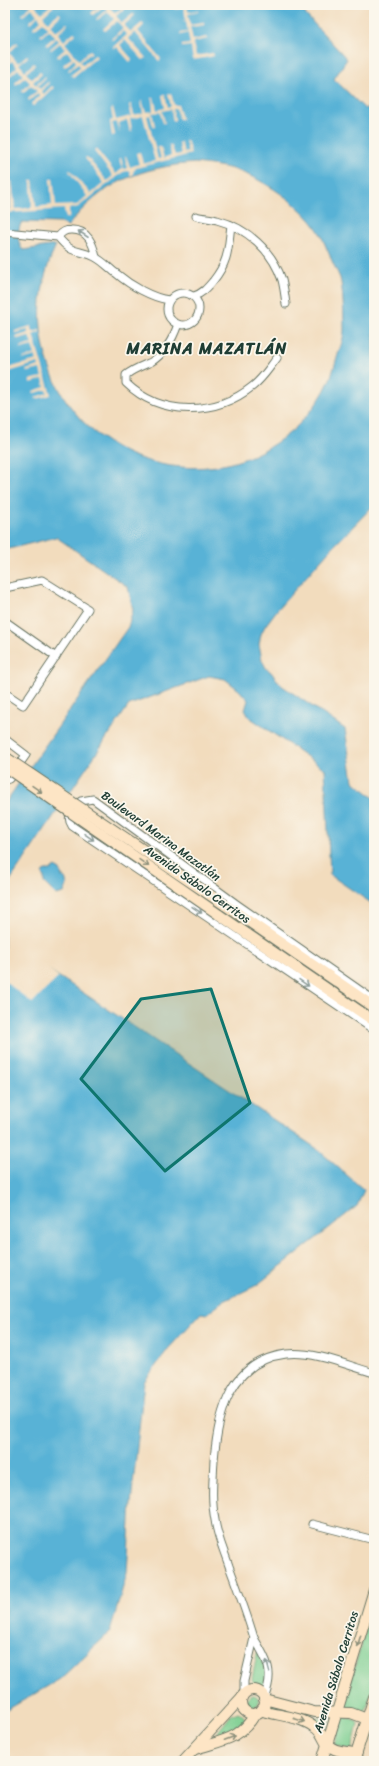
<svg xmlns="http://www.w3.org/2000/svg" width="379" height="1766" font-family="Sriracha,sans-serif">
	<rect width="100%" height="100%" fill="#fbf7ec"/>
	<filter id="ink" filterUnits="userSpaceOnUse"><feTurbulence type="fractalNoise" baseFrequency=".025" numOctaves="2"/><feDisplacementMap in="SourceGraphic" scale="8" xChannelSelector="R" yChannelSelector="G"/><feConvolveMatrix kernelMatrix="1 2 1 2 8 2 1 2 1" color-interpolation-filters="sRGB"/></filter>
	<filter id="wash" filterUnits="userSpaceOnUse"><feTurbulence type="fractalNoise" baseFrequency=".012" numOctaves="4" result="noise"/><feDisplacementMap in="SourceGraphic" scale="16" xChannelSelector="R" yChannelSelector="G"/><feGaussianBlur stdDeviation="0.9" result="paint"/><feColorMatrix in="noise" values="0 0 0 0 0 0 0 0 0 0 0 0 0 0 0 0 0 1.4 0 .05"/><feComposite in="paint" operator="in"/></filter>
	<g filter="url(#wash)">
		<rect width="100%" height="100%" fill="#f2dcbd"/>
		<g fill="#7bce90" stroke="#4d8662">
			<polygon points="374,1601 374,1684 365,1713 346,1709 343,1706"/>
			<polygon points="258,1649 268,1674 265,1684 260,1686 255,1685 252,1679"/>
			<circle cx="253" cy="1701" r="6"/>
			<polygon points="272,1704 311,1718 330,1719 326,1731 312,1721 271,1707"/>
			<polygon points="238,1712 242,1714 246,1720 243,1728 209,1743 231,1715"/>
			<polygon points="345,1717 356,1720 358,1724 352,1750 334,1745 341,1719"/>
		</g>
		<g fill="#58b2d6" stroke="#3c7885" fill-rule="evenodd">
			<path d="M5 5H301L306 15 347 59 334 79 365 109 374 103V505L327 553 277 610 265 626 261 634 259 644 262 660 266 668 271 672 281 685 345 729 353 781 374 798V905L330 875 325 769 249 717 245 710 248 700 239 690 225 679 209 676 129 705 5 888V803L128 627 133 610 128 587 56 537 5 550ZM195 163C210 165 227 166 241 172 269 183 306 208 321 235 324 242 327 249 330 256 333 264 337 271 340 278 343 288 344 318 344 329 344 340 338 353 335 364 329 389 313 411 294 429 262 457 223 471 181 467 70 458 10 344 56 245L23 250C17 244 17 229 22 222L61 223 68 226C102 182 141 167 195 163Z"/>
			<polygon points="55,867 60,870 62,877 65,877 67,885 64,893 56,895 44,883 44,876 42,874 45,870 51,870"/>
			<polygon points="5,936 40,964 316,1148 364,1190 357,1206 257,1285 224,1301 207,1314 201,1313 168,1349 144,1382 131,1503 127,1573 110,1632 60,1679 5,1711"/>
		</g>
		<g fill="#f2dcbd">
			<polygon points="30,5 36,5 35,6 42,13 51,5 54,6 43,16 48,22 59,13 61,15 50,25 56,32 67,23 68,24 58,34 64,41 74,32 76,34 65,43 79,60 90,50 92,52 80,62 83,65 95,55 97,57 73,77 71,75 81,67 78,64 69,71 68,70 76,62 74,59 65,67 63,65 72,57 67,51 58,58 57,56 65,49 60,43 51,50 50,49 59,41 57,38 47,46 46,44 55,36 49,30 41,37 40,35 48,28 43,22 34,29 33,27 41,20 38,16 30,24 29,22 37,15 32,8 23,16 22,14 31,6"/>
			<polygon points="101,5 110,5 109,7 115,13 126,5 127,6 116,16 122,23 133,14 135,15 124,25 131,32 142,23 144,25 138,31 161,59 159,61 135,32 128,38 146,58 143,60 125,40 120,45 132,59 130,62 117,47 114,49 113,47 127,35 123,31 113,40 111,39 123,28 117,21 105,31 103,29 114,19 108,12 97,20 96,19 107,9 104,5 93,15 91,13"/>
			<polygon points="184,5 187,5 188,12 198,10 198,12 188,14 190,25 204,23 204,25 190,27 193,40 207,37 207,39 193,42 196,56 213,53 214,56 193,60 191,46 182,47 182,45 190,44 188,33 180,35 180,33 188,32 186,21 177,22 186,20 184,8 176,9 176,8"/>
			<polygon points="17,42 18,44 9,53 18,63 27,55 28,57 19,64 25,71 34,63 35,65 26,73 32,79 40,72 42,74 33,82 36,85 45,77 46,78 37,86 40,89 48,82 49,83 41,91 44,94 52,86 54,88 33,106 31,104 40,96 38,93 29,101 28,99 37,91 31,85 23,93 22,91 30,83 25,77 16,85 15,83 23,75 18,69 10,76 8,75 17,67 12,61 5,67 5,64 10,59 5,53 5,47 8,50"/>
			<polygon points="171,93 174,105 178,105 182,119 179,119 176,108 173,109 175,120 173,121 171,109 162,111 165,123 163,123 160,112 152,113 155,126 153,126 150,115 147,116 158,159 161,159 158,147 161,147 164,158 171,155 169,145 171,145 175,155 181,154 179,143 181,142 184,153 188,152 185,140 187,140 191,154 136,168 133,172 133,175 130,176 130,172 127,171 123,172 78,207 69,209 69,218 66,218 64,209 5,213 5,210 11,209 10,182 12,181 15,209 31,208 32,206 31,180 33,180 36,207 52,205 50,179 53,178 56,206 77,205 87,196 69,171 70,170 91,194 104,183 85,158 87,157 107,181 113,176 94,151 96,149 116,174 122,169 119,158 121,158 124,169 127,168 125,156 126,156 130,167 139,164 136,153 140,152 143,164 155,161 143,116 130,119 132,131 130,131 127,120 118,123 120,134 116,122 112,123 115,135 112,136 110,121 113,120 111,109 113,108 116,120 131,116 129,105 131,104 134,115 143,113 141,101 142,101 146,112 153,111 152,98 154,98 157,110 165,108 162,95 165,95 168,107 171,106 168,94"/>
			<polygon points="31,326 33,332 40,330 40,332 33,335 51,395 36,399 36,397 47,393 46,390 34,393 33,391 45,387 43,379 30,383 30,380 42,377 40,369 27,372 26,370 39,366 38,363 5,373 5,369 37,360 35,356 24,359 23,358 35,354 32,346 20,349 20,347 32,344 29,336 17,339 16,337 28,333 28,330 15,333 15,331"/>
			<polygon points="5,934 59,977 32,1003 5,981"/>
		</g>
	</g>
	<g filter="url(#ink)">
		<g fill="none" stroke-linecap="round" stroke-linejoin="round">
			<defs>
				<g id="street">
					<path d="M196 216C203 218 211 218 217 220 247 228 272 250 282 280 284 288 285 296 286 304"/>
					<path d="M5 232 58 237C72 255 78 249 95 257 103 261 110 269 117 274 130 285 152 298 169 300"/>
					<path d="M58 237C62 232 65 230 71 230 88 229 93 244 96 257"/>
					<circle cx="183" cy="309" r="16"/>
					<path d="M194 296C203 293 207 288 213 281 229 261 228 249 231 225"/>
					<path d="M178 324C173 339 164 354 151 362 142 366 133 369 126 375V383C161 417 216 416 253 386 263 378 269 368 277 358"/>
					<polyline points="5,588 42,580 88,609 23,705 5,693"/>
					<polyline points="5,621 56,657"/>
					<polyline points="5,739 26,755 9,779 5,780"/>
					<path d="M374 1000 238 905 93 799 81 801C73 808 65 816 72 826L374 1030"/>
					<polyline points="312,1524 374,1540"/>
					<polyline points="244,1694 244,1681 254,1638"/>
					<path d="M264 1697C275 1673 267 1659 254 1638 247 1614 238 1590 229 1566 224 1551 217 1536 215 1520 211 1500 213 1480 214 1460 218 1413 230 1361 286 1354 315 1351 346 1365 374 1373"/>
				</g>
				<g id="secondary">
					<polyline points="225,905 374,1007"/>
					<polyline points="218,914 374,1021"/>
					<circle cx="253" cy="1702" r="12"/>
					<polyline points="264,1699 314,1712 351,1713 367,1719"/>
					<path d="M262 1709 266 1712C282 1716 301 1717 314 1727 322 1731 322 1738 327 1744 334 1752 347 1752 357 1753"/>
					<path d="M195 1749C223 1740 240 1740 256 1713"/>
					<polyline points="183,1761 242,1697"/>
					<polyline points="322,1761 374,1590"/>
					<polyline points="354,1761 374,1697"/>
				</g>
			</defs>
			<use href="#street" stroke="#697564" stroke-width="9"/>
			<use href="#secondary" stroke="#697564" stroke-width="12"/>
			<use href="#street" stroke="#fff" stroke-width="7"/>
			<use href="#secondary" stroke="#fde5c5" stroke-width="10"/>
			<defs>
				<g id="secondary-bridge">
					<polyline points="5,757 225,905"/>
					<polyline points="5,767 218,914"/>
				</g>
			</defs>
			<use href="#secondary-bridge" stroke="#697564" stroke-width="12" stroke-linecap="butt"/>
			<use href="#secondary-bridge" stroke="#fde5c5" stroke-width="10"/>
		</g>
		<defs><path id="oneway-shaft" d="M-6 0H5M1.5-3L5.5 0L1.5 3" fill="none" stroke-width="1.6" stroke-linecap="round" stroke-linejoin="round"/></defs>
		<g stroke="#8f9e9a">
			<use href="#oneway-shaft" transform="translate(83 234) rotate(-147)"/>
			<use href="#oneway-shaft" transform="translate(89 837) rotate(34)"/>
			<use href="#oneway-shaft" transform="translate(197 910) rotate(34)"/>
			<use href="#oneway-shaft" transform="translate(304 983) rotate(34)"/>
			<use href="#oneway-shaft" transform="translate(268 1666) rotate(-105)"/>
		</g>
		<g stroke="#8e917c">
			<use href="#oneway-shaft" transform="translate(37 789) rotate(35)"/>
			<use href="#oneway-shaft" transform="translate(144 863) rotate(35)"/>
			<use href="#oneway-shaft" transform="translate(359 1641) rotate(106)"/>
			<use href="#oneway-shaft" transform="translate(299 1720) rotate(17)"/>
			<use href="#oneway-shaft" transform="translate(230 1738) rotate(-21)"/>
		</g>
	</g>
	<path fill="#0f766e" fill-opacity="0.2" stroke="#0f766e" stroke-width="3" stroke-linejoin="round" d="M211 989 250 1103 165 1171 81 1079 141 999Z"/>
	<g text-anchor="middle" dominant-baseline="central" stroke-width="3.5" stroke-linejoin="round" paint-order="stroke">
		<g font-size="12" fill="#1f3d34" stroke="#fbf7ec">
			<text transform="translate(161 836) rotate(36)">Boulevard Marina Mazatlán</text>
			<text transform="translate(197 884) rotate(35)">Avenida Sábalo Cerritos</text>
			<text transform="translate(336 1672) rotate(-73)">Avenida Sábalo Cerritos</text>
		</g>
		<g font-size="16" font-weight="bold" letter-spacing="1" fill="#1f3d34" stroke="#fbf7ec">
			<text x="207" y="348">MARINA MAZATLÁN</text>
		</g>
	</g>
	<rect width="379" height="1766" fill="none" stroke="#fbf7ec" stroke-width="20"/>
</svg>
